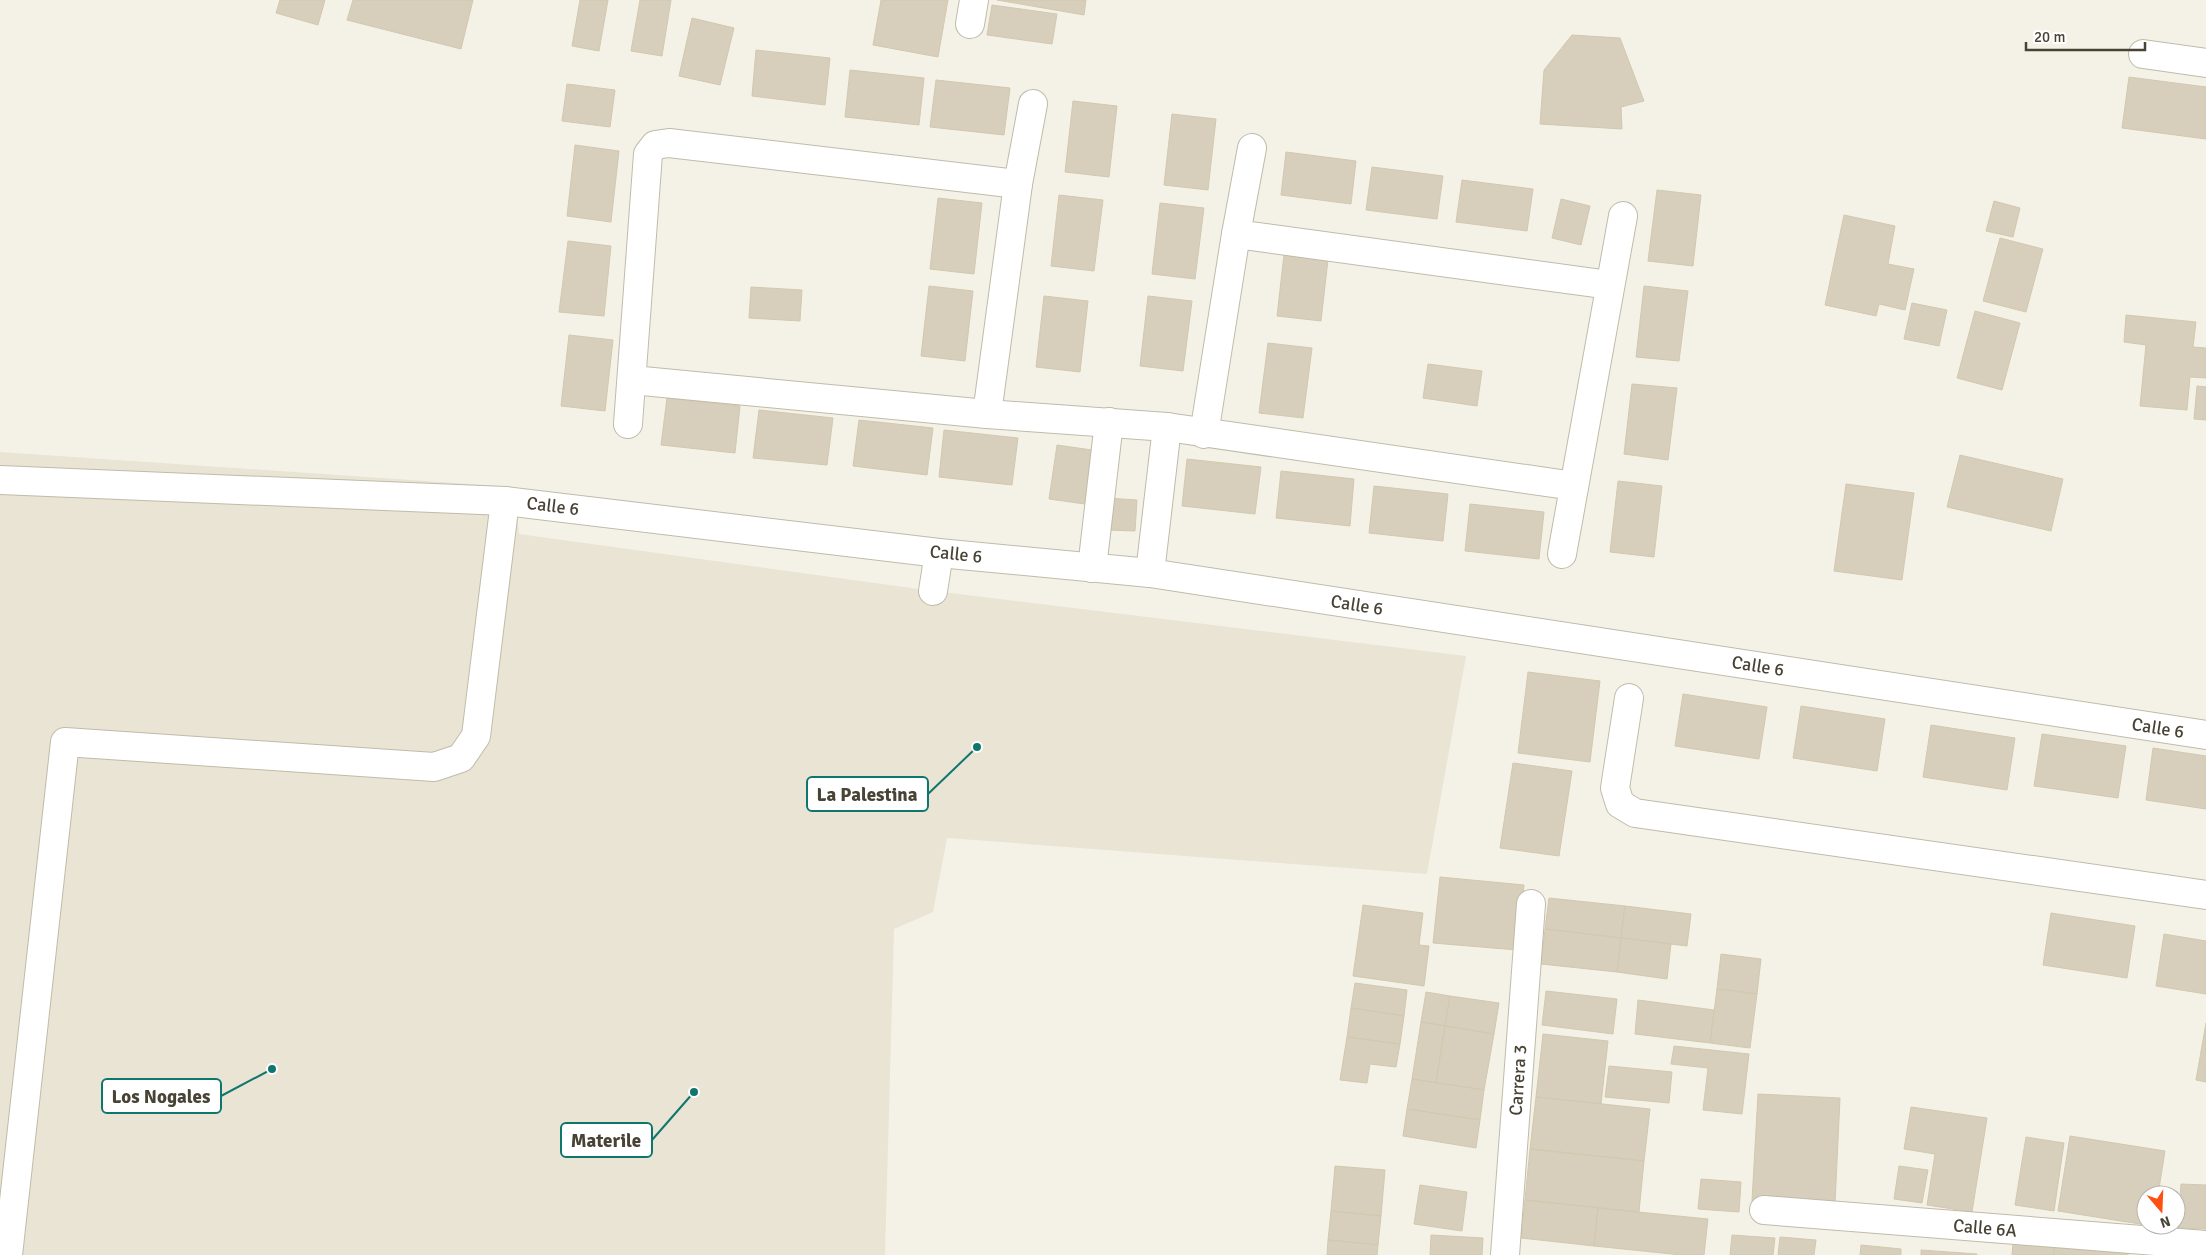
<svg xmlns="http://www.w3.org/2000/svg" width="2206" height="1255" font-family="Signika,sans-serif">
	<rect width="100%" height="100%" fill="#f4f2e7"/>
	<polygon fill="#e9e4d4" points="0,452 515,487 519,534 933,591 1466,656 1427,874 947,838 933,912 894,929 885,1255 0,1255"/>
	<g fill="#d7cfbb" stroke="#d2c8ae">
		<polygon points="280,0 325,0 318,25 276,13"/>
		<polygon points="353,0 473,0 461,49 347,20"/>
		<polygon points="580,0 608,0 599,51 572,46"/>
		<polygon points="640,0 671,0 662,56 631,51"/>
		<polygon points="881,0 948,0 938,57 873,45"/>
		<polygon points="997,0 1086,0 1084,15"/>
		<polygon points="992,5 1057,14 1052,44 987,35"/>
		<polygon points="692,18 734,28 720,85 679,76"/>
		<polygon points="1572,35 1620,38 1644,101 1621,107 1622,129 1540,124 1544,70"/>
		<polygon points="756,50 830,58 825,105 752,96"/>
		<polygon points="850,70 924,78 919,125 845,117"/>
		<polygon points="2129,77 2206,87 2206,139 2122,128"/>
		<polygon points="936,80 1010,88 1004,135 930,127"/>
		<polygon points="567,84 615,90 610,127 562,121"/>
		<polygon points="1073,101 1117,106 1109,177 1065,172"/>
		<polygon points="1172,114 1216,119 1208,190 1164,185"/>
		<polygon points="575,145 619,151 611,222 567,216"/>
		<polygon points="1286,152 1356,161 1351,204 1281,195"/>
		<polygon points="1372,167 1443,176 1437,219 1366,210"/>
		<polygon points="1462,180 1533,189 1527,231 1456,222"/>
		<polygon points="1657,190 1701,195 1693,266 1648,261"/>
		<polygon points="1059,195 1103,200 1094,271 1051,266"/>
		<polygon points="938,198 982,203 974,274 930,269"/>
		<polygon points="1561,199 1590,206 1581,245 1552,238"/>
		<polygon points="1994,201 2020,208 2013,237 1986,231"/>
		<polygon points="1160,203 1204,208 1195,279 1152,274"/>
		<polygon points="1844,215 1895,226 1888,264 1914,269 1905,310 1879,304 1876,316 1825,305"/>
		<polygon points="2000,238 2043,249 2026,312 1983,301"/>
		<polygon points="568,241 611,246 604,316 559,312"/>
		<polygon points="1285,246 1329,251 1321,321 1277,316"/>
		<polygon points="929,286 973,291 965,361 921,356"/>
		<polygon points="1644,286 1688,291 1679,361 1636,357"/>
		<polygon points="751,287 802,290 800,321 749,318"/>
		<polygon points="1044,296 1088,301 1080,372 1036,367"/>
		<polygon points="1148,296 1192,301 1183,371 1140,366"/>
		<polygon points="1912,303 1947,310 1939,346 1904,339"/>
		<polygon points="1975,311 2020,323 2002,390 1957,378"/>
		<polygon points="2126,315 2196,322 2193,347 2206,348 2206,378 2190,377 2187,410 2140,406 2146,345 2124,342"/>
		<polygon points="569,335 613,340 605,411 561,406"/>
		<polygon points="1268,343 1312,348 1303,418 1259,413"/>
		<polygon points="1428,364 1482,371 1477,406 1423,398"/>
		<polygon points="1632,384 1677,388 1668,460 1624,454"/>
		<polygon points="2197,386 2206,387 2206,420 2194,419"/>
		<polygon points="667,398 740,406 735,453 661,445"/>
		<polygon points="759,410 833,418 827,465 753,458"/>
		<polygon points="859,420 933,428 927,475 853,466"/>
		<polygon points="944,430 1018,438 1012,485 939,477"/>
		<polygon points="1057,445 1099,451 1092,505 1049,499"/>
		<polygon points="1960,455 2063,479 2051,531 1947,507"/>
		<polygon points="1187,459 1261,467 1255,514 1182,506"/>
		<polygon points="1281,471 1354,479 1350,526 1276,518"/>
		<polygon points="1618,481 1662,486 1654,557 1610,552"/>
		<polygon points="1846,484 1914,493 1902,580 1834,571"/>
		<polygon points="1374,486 1448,494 1443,541 1369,533"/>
		<polygon points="1106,498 1137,500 1135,531 1105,530"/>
		<polygon points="1470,504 1544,512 1539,559 1465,551"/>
		<polygon points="1528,672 1600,681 1590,762 1518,753"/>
		<polygon points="1683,694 1767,707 1759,759 1675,746"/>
		<polygon points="1801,706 1885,719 1877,771 1793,758"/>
		<polygon points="1931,725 2015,738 2007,790 1923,777"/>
		<polygon points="2042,734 2126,746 2118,798 2034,786"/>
		<polygon points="2153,748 2206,756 2206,809 2146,800"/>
		<polygon points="1513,763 1572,771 1559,856 1500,848"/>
		<polygon points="1440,877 1524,885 1517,950 1433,943"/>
		<polygon points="1549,898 1625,906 1621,938 1545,929"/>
		<polygon points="1363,905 1423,913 1419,945 1429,946 1424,986 1353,976"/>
		<polygon points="1625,906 1691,914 1687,946 1621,938"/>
		<polygon points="2051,913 2135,926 2127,978 2043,965"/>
		<polygon points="1545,929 1621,938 1617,972 1541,964"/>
		<polygon points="2164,934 2206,941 2206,994 2156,986"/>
		<polygon points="1621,938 1671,944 1667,979 1617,972"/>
		<polygon points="1721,954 1761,959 1757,994 1717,989"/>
		<polygon points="1355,983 1407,990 1404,1016 1351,1008"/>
		<polygon points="1717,989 1757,994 1750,1048 1710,1043"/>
		<polygon points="1546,991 1617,999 1613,1034 1542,1025"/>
		<polygon points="1426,992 1450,996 1445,1026 1421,1022"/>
		<polygon points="1450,996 1499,1003 1494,1034 1445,1026"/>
		<polygon points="1638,1000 1714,1010 1710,1043 1635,1034"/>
		<polygon points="1351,1008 1404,1016 1400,1044 1347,1037"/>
		<polygon points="1421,1022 1445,1026 1436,1083 1412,1079"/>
		<polygon points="2206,1023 2206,1082 2196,1080"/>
		<polygon points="1445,1026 1494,1034 1484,1090 1436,1083"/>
		<polygon points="1543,1034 1608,1041 1601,1104 1536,1097"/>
		<polygon points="1347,1037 1400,1044 1396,1067 1370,1064 1367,1083 1340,1080"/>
		<polygon points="1674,1046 1749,1054 1742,1114 1703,1110 1708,1068 1671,1064"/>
		<polygon points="1609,1066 1672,1072 1669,1103 1605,1097"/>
		<polygon points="1412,1079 1484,1090 1480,1120 1407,1109"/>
		<polygon points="1758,1094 1840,1098 1835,1204 1752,1201"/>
		<polygon points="1536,1097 1650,1109 1644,1161 1530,1149"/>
		<polygon points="1911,1107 1987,1118 1972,1212 1927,1205 1935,1154 1904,1149"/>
		<polygon points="1407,1109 1480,1120 1476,1148 1403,1136"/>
		<polygon points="2070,1136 2165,1151 2158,1195 2146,1195 2146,1225 2058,1211"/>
		<polygon points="2026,1137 2064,1143 2054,1211 2015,1205"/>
		<polygon points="1530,1149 1644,1161 1639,1212 1525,1200"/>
		<polygon points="1335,1166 1385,1170 1381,1216 1331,1211"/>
		<polygon points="1899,1166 1928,1170 1922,1203 1894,1199"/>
		<polygon points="1701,1179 1741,1182 1739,1212 1698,1209"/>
		<polygon points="2181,1184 2206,1185 2206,1229 2178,1228"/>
		<polygon points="1420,1185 1467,1192 1462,1231 1414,1224"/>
		<polygon points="1525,1200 1598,1208 1594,1246 1521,1238"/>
		<polygon points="1598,1208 1708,1219 1704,1255 1681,1255 1594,1246"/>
		<polygon points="1331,1211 1381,1216 1378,1245 1328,1240"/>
		<polygon points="1431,1235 1483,1238 1482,1255 1430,1255"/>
		<polygon points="1732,1235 1775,1238 1773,1255 1730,1255"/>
		<polygon points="1780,1237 1816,1240 1814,1255 1778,1255"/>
		<polygon points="1328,1240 1378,1245 1377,1255 1327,1255"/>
		<polygon points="2013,1243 2054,1247 2054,1255 2012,1255"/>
		<polygon points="1861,1245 1901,1249 1901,1255 1860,1255"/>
		<polygon points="2054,1247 2128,1253 2128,1255 2054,1255"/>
		<polygon points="1921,1250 1977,1254 1977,1255 1921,1255"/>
	</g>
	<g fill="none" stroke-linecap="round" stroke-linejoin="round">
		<defs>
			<g id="minor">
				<polyline points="970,24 974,0"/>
				<polyline points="2143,54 2206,63"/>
				<polyline points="1236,234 1610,285"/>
				<polyline points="632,380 987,414 1167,427 1574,486"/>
				<polyline points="987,414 1018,184 1033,104"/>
				<polyline points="628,424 648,154 655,145 669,143 1018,184"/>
				<polyline points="1204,434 1236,234 1252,148"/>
				<polyline points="0,480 505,501 939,553 1150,573 2206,735"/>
				<polyline points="1562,554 1623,216"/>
				<polyline points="1092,568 1109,422"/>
				<polyline points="1150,573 1167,427"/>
				<polyline points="933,591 939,553"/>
				<polyline points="1629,698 1615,788 1620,804 1635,813 2206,895"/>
				<polyline points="1764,1210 2206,1245"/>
				<polyline points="8,1255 65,742 434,767 461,758 476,736 505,501"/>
				<polyline points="1505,1255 1531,904"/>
			</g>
		</defs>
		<use href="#minor" stroke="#c0bba9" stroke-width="30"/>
		<use href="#minor" stroke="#fff" stroke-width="28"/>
	</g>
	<g text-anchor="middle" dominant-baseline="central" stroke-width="4.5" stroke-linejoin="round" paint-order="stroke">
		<g font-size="18" fill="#484335" stroke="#fff">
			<text transform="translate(553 506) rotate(7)">Calle 6</text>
			<text transform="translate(956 554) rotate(6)">Calle 6</text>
			<text transform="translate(1357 605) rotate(9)">Calle 6</text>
			<text transform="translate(1758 666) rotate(9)">Calle 6</text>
			<text transform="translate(2158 728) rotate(9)">Calle 6</text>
			<text transform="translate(1518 1080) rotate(-86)">Carrera 3</text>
			<text transform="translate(1985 1228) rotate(5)">Calle 6A</text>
		</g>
	</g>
	<path fill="none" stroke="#0f766e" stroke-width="2" d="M977 747L928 794M272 1069L221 1096M694 1092L652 1140"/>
	<g fill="#0f766e" stroke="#fff" stroke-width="2">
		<circle cx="977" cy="747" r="5"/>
		<circle cx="272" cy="1069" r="5"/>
		<circle cx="694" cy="1092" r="5"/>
	</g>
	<g fill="#fff" stroke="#0f766e" stroke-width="2">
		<rect x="807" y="777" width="121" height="34" rx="5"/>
		<rect x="102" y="1079" width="119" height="34" rx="5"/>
		<rect x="561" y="1123" width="91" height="34" rx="5"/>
	</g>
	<g font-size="19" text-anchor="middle" font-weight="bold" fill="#484335">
		<text x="867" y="801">La Palestina</text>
		<text x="161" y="1103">Los Nogales</text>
		<text x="606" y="1147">Materile</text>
	</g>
	<g transform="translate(2161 1210) rotate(161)"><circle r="24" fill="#ffffff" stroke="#b6b4ae"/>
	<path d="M0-4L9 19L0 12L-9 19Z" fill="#ff5013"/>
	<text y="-8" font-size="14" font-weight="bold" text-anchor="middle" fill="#484335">N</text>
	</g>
	<path d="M2026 42v8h119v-8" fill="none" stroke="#484335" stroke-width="2.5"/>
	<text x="2034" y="42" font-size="15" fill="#484335" stroke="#ffffff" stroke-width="4" paint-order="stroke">20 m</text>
</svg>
